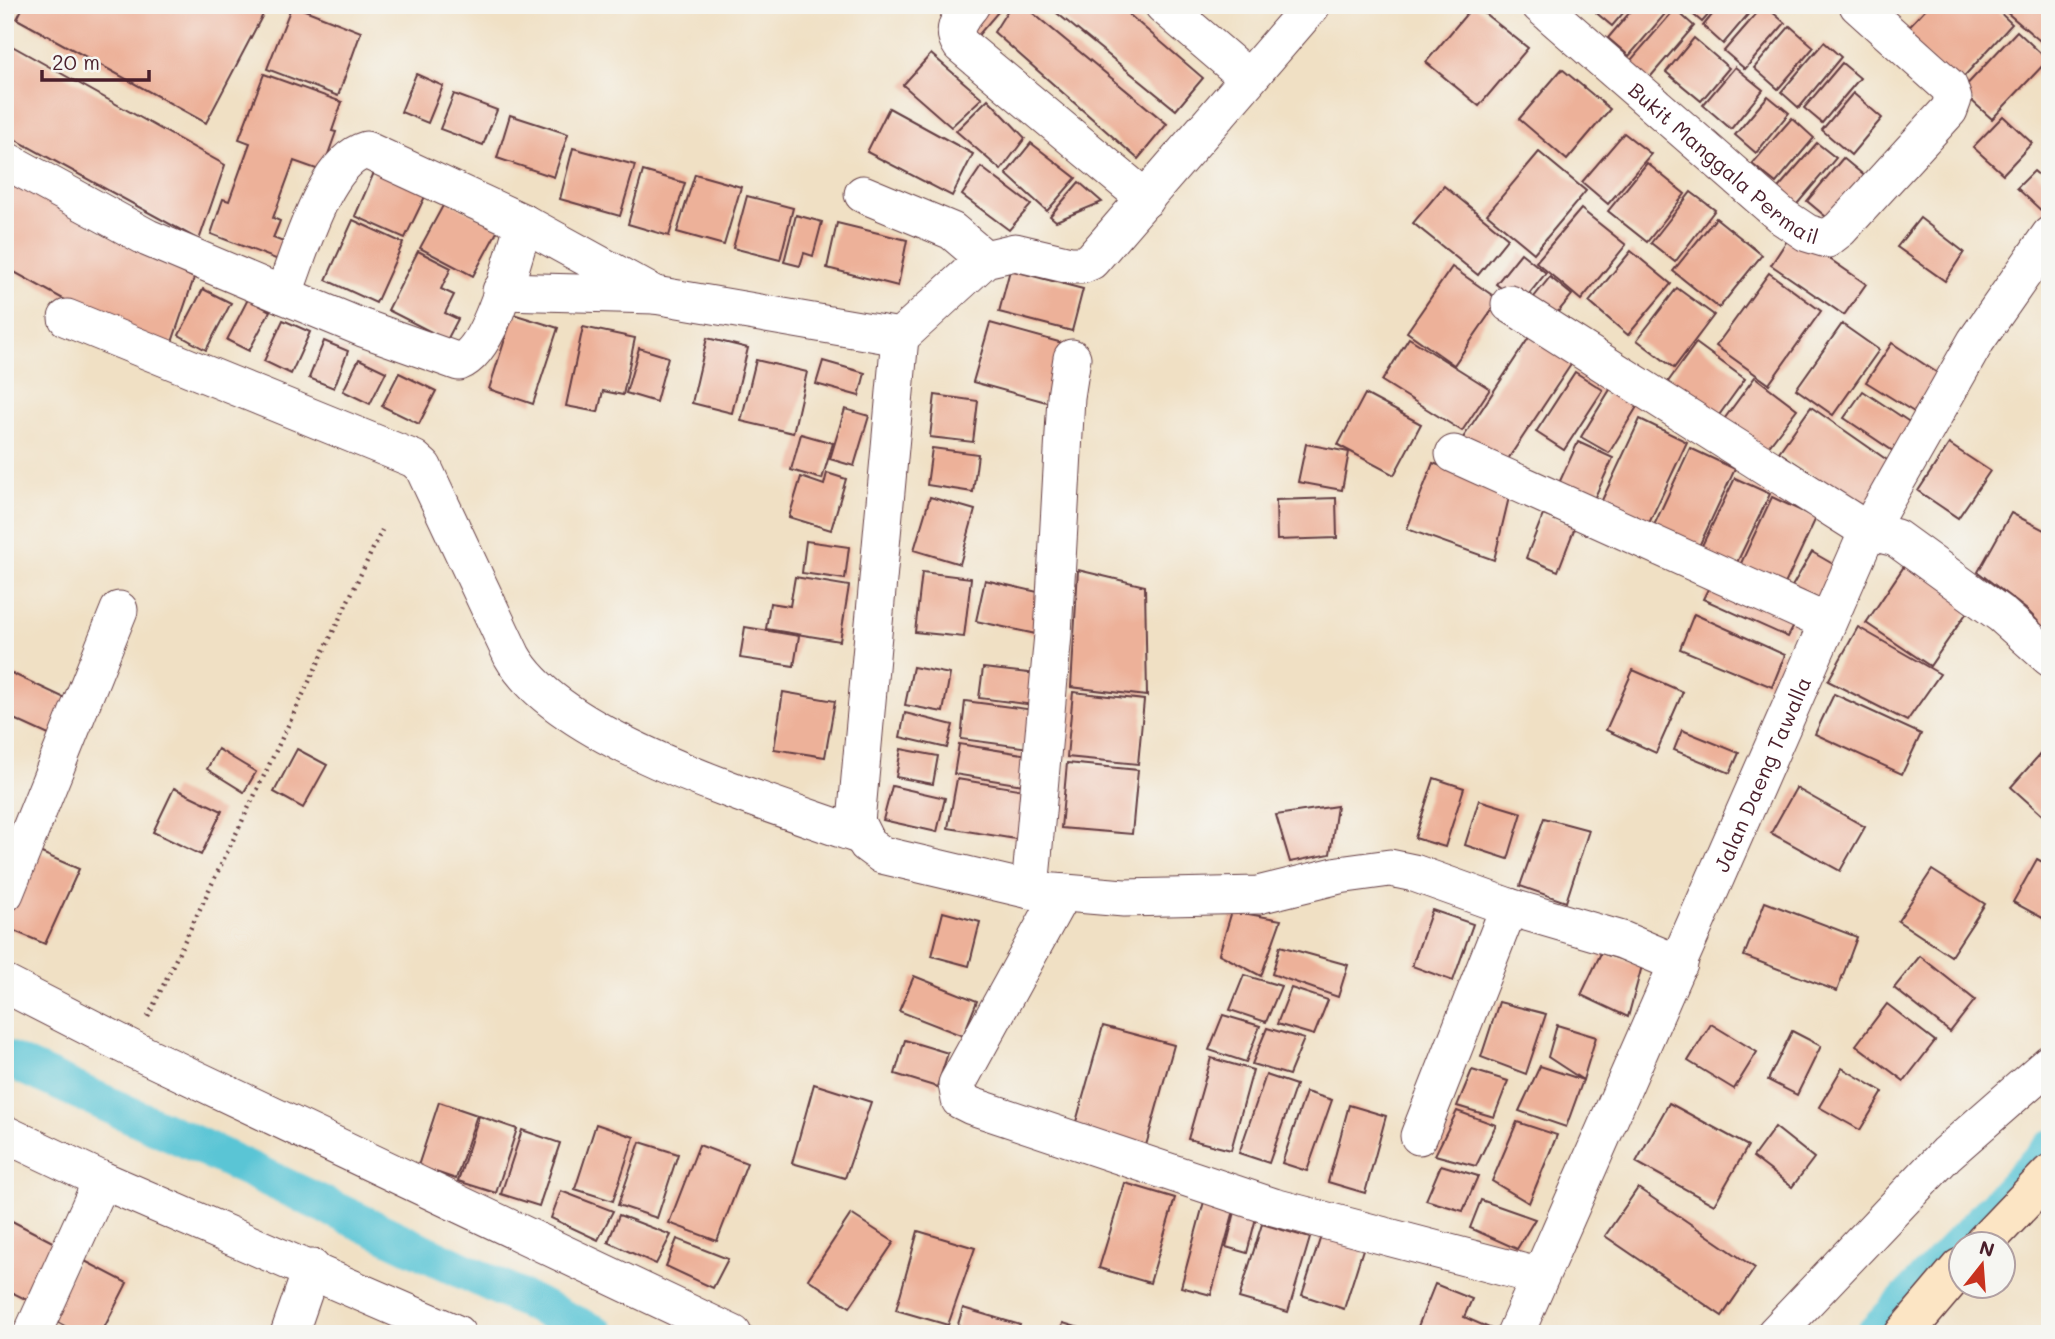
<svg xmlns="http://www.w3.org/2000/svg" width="2055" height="1339" font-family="Mali,sans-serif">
	<rect width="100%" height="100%" fill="#f6f6f2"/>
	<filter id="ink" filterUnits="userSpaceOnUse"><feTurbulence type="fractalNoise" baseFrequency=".0143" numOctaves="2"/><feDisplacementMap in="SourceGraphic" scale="14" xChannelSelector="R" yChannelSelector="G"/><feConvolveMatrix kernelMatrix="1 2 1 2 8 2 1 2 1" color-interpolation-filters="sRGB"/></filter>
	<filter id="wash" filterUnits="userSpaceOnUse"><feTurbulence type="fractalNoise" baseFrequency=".00686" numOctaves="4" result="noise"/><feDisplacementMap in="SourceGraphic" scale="28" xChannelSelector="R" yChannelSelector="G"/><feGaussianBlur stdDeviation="1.57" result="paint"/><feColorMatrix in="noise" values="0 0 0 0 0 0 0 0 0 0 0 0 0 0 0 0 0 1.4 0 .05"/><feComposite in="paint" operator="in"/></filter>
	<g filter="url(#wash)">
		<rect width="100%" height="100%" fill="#f0e0c4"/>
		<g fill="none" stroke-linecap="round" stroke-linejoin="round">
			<g stroke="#5ac5d5" stroke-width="37">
				<polyline points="5,1058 204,1148 597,1334"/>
				<polyline points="1874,1334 2050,1149"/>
			</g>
		</g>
		<g id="blocks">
			<g fill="#edb199">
				<polygon points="24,5 268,5 206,123 17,19"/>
				<polygon points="292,5 361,32 338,96 267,69"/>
				<polygon points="978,5 1004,5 975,39 961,25"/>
				<polygon points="1011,5 1023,5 1167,124 1138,159 994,32"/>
				<polygon points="1047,5 1118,5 1203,78 1176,110"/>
				<polygon points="1474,5 1528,48 1479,106 1426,62"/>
				<polygon points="1587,5 1630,5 1612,26"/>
				<polygon points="1636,5 1671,7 1629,56 1608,38"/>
				<polygon points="1682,5 1717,5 1702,22"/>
				<polygon points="1720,5 1756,5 1723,44 1703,26"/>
				<polygon points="1764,5 1785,23 1745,69 1724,51"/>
				<polygon points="1929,5 1992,5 2012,24 1957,84 1902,34"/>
				<polygon points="1998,5 2050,5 2050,42 2046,46"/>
				<polygon points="1675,9 1694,26 1645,83 1625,67"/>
				<polygon points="1790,26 1814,47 1778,89 1754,68"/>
				<polygon points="2017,31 2048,60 1992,119 1961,91"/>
				<polygon points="1694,38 1729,68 1701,101 1666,72"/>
				<polygon points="5,42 225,165 199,240 5,134"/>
				<polygon points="1824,42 1841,57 1799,108 1781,92"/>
				<polygon points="931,54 982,98 951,127 903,85"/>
				<polygon points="1842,63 1860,78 1822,123 1804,108"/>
				<polygon points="1735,67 1763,90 1731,129 1703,105"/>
				<polygon points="1562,69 1610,109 1567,160 1519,119"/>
				<polygon points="264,74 342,102 332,131 336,132 322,171 294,161 273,218 280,221 273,238 286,243 281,261 211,234 223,199 229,201 250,143 239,139"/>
				<polygon points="416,74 443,86 428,123 401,112"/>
				<polygon points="1853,93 1882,118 1851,155 1822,130"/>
				<polygon points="454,94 497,110 483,145 440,129"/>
				<polygon points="1768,96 1789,113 1756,153 1735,135"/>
				<polygon points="988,99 1025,138 1001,170 956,131"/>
				<polygon points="889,108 973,154 952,196 867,152"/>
				<polygon points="510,115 568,134 554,177 497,158"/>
				<polygon points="2003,116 2032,143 2003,174 1973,147"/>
				<polygon points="1792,118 1814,138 1776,183 1752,164"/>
				<polygon points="1624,133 1651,154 1608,204 1582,182"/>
				<polygon points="1031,143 1076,178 1047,211 1006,174"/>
				<polygon points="1817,143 1836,158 1792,210 1773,194"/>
				<polygon points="573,148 635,165 620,216 560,199"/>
				<polygon points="1539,152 1586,191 1534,253 1487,214"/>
				<polygon points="1843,158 1867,178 1831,221 1807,201"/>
				<polygon points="379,161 431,184 405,238 355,216"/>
				<polygon points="1647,163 1685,194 1647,242 1608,211"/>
				<polygon points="981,167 1031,205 1009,230 962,195"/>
				<polygon points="643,171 685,183 669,236 628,224"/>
				<polygon points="2034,171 2050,185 2050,209 2045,214 2017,188"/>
				<polygon points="5,173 108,235 194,278 169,351 94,316 5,267"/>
				<polygon points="695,174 741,187 724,245 677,232"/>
				<polygon points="1079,182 1102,202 1056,221 1050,216"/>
				<polygon points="1444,186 1508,238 1478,275 1413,223"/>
				<polygon points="1691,192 1715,210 1675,262 1651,243"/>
				<polygon points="747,196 793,208 780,260 733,248"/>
				<polygon points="446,200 499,228 473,276 420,248"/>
				<polygon points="1581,209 1626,245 1581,300 1536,262"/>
				<polygon points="796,215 822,222 813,256 804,253 800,266 784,262"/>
				<polygon points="1716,218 1762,255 1719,308 1673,271"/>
				<polygon points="1920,218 1964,252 1945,281 1897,247"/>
				<polygon points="353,220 403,243 376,303 326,280"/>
				<polygon points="837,223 907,240 898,286 827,268"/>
				<polygon points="1792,233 1866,284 1844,315 1771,265"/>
				<polygon points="418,251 451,268 441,289 454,295 445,313 458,319 447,340 388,310"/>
				<polygon points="1631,251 1671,284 1628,335 1589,302"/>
				<polygon points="1521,253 1546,273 1521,304 1496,284"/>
				<polygon points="1452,267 1499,300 1454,365 1407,332"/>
				<polygon points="1010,270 1083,289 1072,331 999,312"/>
				<polygon points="1769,273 1821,311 1769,384 1716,346"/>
				<polygon points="1550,277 1572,295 1548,324 1526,307"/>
				<polygon points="1677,288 1714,315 1674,368 1637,340"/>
				<polygon points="203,289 231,303 206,350 179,335"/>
				<polygon points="248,299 270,311 249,351 227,340"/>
				<polygon points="513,314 558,328 533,404 489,389"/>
				<polygon points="283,320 310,332 291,374 264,361"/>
				<polygon points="990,323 1066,344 1050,403 973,382"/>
				<polygon points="1842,324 1879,350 1833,415 1796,389"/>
				<polygon points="583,327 635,338 623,395 603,391 598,412 566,406"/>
				<polygon points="1530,336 1572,363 1500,471 1459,444"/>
				<polygon points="707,338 748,348 732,413 692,403"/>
				<polygon points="1409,338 1490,389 1462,431 1382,381"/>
				<polygon points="324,341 348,351 334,388 309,378"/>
				<polygon points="1696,343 1745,379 1714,422 1665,386"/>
				<polygon points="1892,343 1939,374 1914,412 1866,382"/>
				<polygon points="639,348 668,357 656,402 626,393"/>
				<polygon points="359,359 386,372 370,404 343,391"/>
				<polygon points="756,360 807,372 793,433 741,421"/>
				<polygon points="823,361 865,373 859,396 816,384"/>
				<polygon points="1575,372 1603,390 1564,450 1536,432"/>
				<polygon points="399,373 436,391 419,424 382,406"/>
				<polygon points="1755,377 1797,409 1764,452 1722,422"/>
				<polygon points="1611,388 1638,405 1609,453 1581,437"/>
				<polygon points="1863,391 1914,425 1896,453 1844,418"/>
				<polygon points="1365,394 1421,424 1394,475 1338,445"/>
				<polygon points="935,395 978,401 973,442 930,437"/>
				<polygon points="1811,407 1900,469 1868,513 1779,452"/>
				<polygon points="845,409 869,416 854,466 830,459"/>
				<polygon points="1640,419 1687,442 1643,536 1596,513"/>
				<polygon points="801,434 833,443 822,479 791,470"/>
				<polygon points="1578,442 1613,458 1588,512 1553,496"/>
				<polygon points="1306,444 1349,452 1342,490 1298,482"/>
				<polygon points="1949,444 1990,471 1958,518 1918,491"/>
				<polygon points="932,448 978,454 973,492 927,485"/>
				<polygon points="1690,448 1735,469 1694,557 1649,536"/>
				<polygon points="1433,463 1510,493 1494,560 1407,529"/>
				<polygon points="827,473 846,479 831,530 789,517 801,477 824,485"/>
				<polygon points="1735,478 1770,494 1731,575 1696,558"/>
				<polygon points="930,497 975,510 960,564 914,550"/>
				<polygon points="1772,497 1816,518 1779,597 1735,576"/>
				<polygon points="1336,498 1337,538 1277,540 1276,500"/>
				<polygon points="2011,513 2050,533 2050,634 2027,610 1978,572"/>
				<polygon points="1543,515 1575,527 1558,571 1526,558"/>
				<polygon points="806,541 849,547 845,579 802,573"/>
				<polygon points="1812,552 1845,571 1825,606 1791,588"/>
				<polygon points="1909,559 1974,602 1930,666 1866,623"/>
				<polygon points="1078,570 1145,586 1147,696 1071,687"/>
				<polygon points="922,572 971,578 964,637 915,632"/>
				<polygon points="795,577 849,586 840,641 766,629 770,603 790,606"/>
				<polygon points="1714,577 1802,611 1788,637 1703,599"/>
				<polygon points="985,580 1055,596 1045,636 976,621"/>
				<polygon points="1694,614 1785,655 1772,687 1680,649"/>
				<polygon points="745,627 799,636 794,666 740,658"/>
				<polygon points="1858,627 1940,674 1907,721 1828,681"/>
				<polygon points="913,667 950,674 943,712 905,705"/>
				<polygon points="983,668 1046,675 1042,706 979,698"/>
				<polygon points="5,670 71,701 53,737 5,715"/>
				<polygon points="1633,670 1683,692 1656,753 1606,730"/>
				<polygon points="783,692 835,701 825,757 774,749"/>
				<polygon points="1073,692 1144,700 1138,764 1067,757"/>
				<polygon points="1834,694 1921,734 1902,774 1815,734"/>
				<polygon points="965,701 1042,711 1037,749 961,739"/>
				<polygon points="905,713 953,725 947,748 900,737"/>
				<polygon points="1682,730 1739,753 1730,773 1674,750"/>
				<polygon points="2050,743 2050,822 2011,787"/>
				<polygon points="959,744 1041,757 1036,787 954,774"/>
				<polygon points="218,749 256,772 244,792 207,769"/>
				<polygon points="297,749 327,765 303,808 274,792"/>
				<polygon points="901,749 938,756 933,784 896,777"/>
				<polygon points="1067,763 1138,770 1132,834 1061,828"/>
				<polygon points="1434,778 1464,788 1445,847 1415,838"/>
				<polygon points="957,779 1036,792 1028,841 948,828"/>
				<polygon points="892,786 945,798 937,832 883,820"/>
				<polygon points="174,788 222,811 201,855 153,832"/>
				<polygon points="1796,788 1865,827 1840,871 1771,833"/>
				<polygon points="1479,800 1522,813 1508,859 1465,845"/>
				<polygon points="1337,806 1330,854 1290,862 1276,815"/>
				<polygon points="1544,818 1589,830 1566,902 1520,886"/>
				<polygon points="30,848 79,869 45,944 5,927 5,903"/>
				<polygon points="2037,859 2050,866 2050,922 2013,902"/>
				<polygon points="1932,870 1985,904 1951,956 1898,921"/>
				<polygon points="1765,902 1857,937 1837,991 1744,956"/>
				<polygon points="1432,910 1473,924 1453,981 1412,966"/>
				<polygon points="1232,911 1281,920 1261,976 1219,954"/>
				<polygon points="943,912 980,922 969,966 932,956"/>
				<polygon points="1280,946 1348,965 1338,997 1272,974"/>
				<polygon points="1601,953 1642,966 1628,1017 1581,995"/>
				<polygon points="1920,956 1975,1000 1950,1032 1894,988"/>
				<polygon points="1244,975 1281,986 1266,1022 1230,1010"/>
				<polygon points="914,976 977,1001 963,1036 899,1011"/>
				<polygon points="1291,988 1328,1000 1314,1035 1277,1024"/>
				<polygon points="1499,1002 1546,1014 1526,1074 1481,1057"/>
				<polygon points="1887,1004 1935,1041 1904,1081 1856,1045"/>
				<polygon points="1223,1015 1260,1026 1246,1062 1209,1050"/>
				<polygon points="1711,1024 1757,1052 1734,1089 1688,1061"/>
				<polygon points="1557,1025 1596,1037 1583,1080 1548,1057"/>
				<polygon points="1103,1026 1174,1045 1145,1149 1074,1129"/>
				<polygon points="1267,1028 1304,1039 1289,1075 1252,1064"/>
				<polygon points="1792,1031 1821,1046 1797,1095 1768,1080"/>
				<polygon points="905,1040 948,1053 937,1087 895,1074"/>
				<polygon points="1211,1058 1253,1070 1231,1150 1188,1139"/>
				<polygon points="1540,1066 1583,1080 1566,1127 1519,1111"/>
				<polygon points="1842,1068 1883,1092 1860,1130 1819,1107"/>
				<polygon points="1472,1070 1508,1081 1494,1117 1457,1106"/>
				<polygon points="1266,1075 1296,1085 1269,1163 1239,1153"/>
				<polygon points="814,1084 871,1102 845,1178 792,1163"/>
				<polygon points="1306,1092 1332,1100 1307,1171 1282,1163"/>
				<polygon points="439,1102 477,1115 456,1179 418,1166"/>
				<polygon points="1669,1103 1748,1146 1714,1205 1636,1162"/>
				<polygon points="1349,1105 1386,1116 1365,1193 1328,1182"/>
				<polygon points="1457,1111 1496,1125 1476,1166 1435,1155"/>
				<polygon points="479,1116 517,1129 496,1193 458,1181"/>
				<polygon points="1517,1122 1557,1135 1529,1203 1492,1181"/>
				<polygon points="596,1124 634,1137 613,1201 575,1189"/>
				<polygon points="1775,1127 1814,1158 1792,1187 1753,1157"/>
				<polygon points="522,1130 560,1143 539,1206 501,1194"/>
				<polygon points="640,1142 678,1154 657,1218 618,1205"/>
				<polygon points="699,1145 747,1163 717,1241 669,1223"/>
				<polygon points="1441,1165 1478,1176 1463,1211 1426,1200"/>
				<polygon points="1125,1183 1175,1198 1150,1283 1099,1268"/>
				<polygon points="1638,1188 1755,1268 1722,1316 1605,1236"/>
				<polygon points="561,1191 613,1211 598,1240 551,1218"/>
				<polygon points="1206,1194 1236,1203 1211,1295 1181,1287"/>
				<polygon points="1481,1200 1535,1219 1517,1249 1470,1228"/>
				<polygon points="1237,1204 1258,1210 1247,1253 1226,1247"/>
				<polygon points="851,1214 894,1242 850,1307 808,1279"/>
				<polygon points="619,1215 671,1235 656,1264 608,1242"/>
				<polygon points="12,1221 66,1249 37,1305 5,1289 5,1235"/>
				<polygon points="1262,1224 1310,1238 1288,1312 1239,1298"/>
				<polygon points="918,1231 975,1248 948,1325 896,1310"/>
				<polygon points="1322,1233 1364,1246 1344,1309 1302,1295"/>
				<polygon points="677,1239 728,1259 713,1288 666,1266"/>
				<polygon points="79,1258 127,1283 101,1334 79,1334 48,1317"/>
				<polygon points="1435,1284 1472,1299 1464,1317 1494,1330 1493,1334 1415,1334"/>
				<polygon points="963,1308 1020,1325 1017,1334 955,1334"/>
				<polygon points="1063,1323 1097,1333 1096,1334 1060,1334"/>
			</g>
		</g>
	</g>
	<g filter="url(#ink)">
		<use href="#blocks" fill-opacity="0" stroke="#633c42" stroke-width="2"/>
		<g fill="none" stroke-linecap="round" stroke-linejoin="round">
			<defs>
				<g id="street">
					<path d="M971 5C960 19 950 29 961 45L1146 199"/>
					<polyline points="1163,5 1247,77"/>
					<path id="s1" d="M1540 5 1783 217 1807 233 1827 239 1840 229 1949 110 1953 99 1949 87 1858 5"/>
					<path d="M5 160 148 238 283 295C299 256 323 162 366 150L524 223 655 295"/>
					<polyline points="863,194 952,231 985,259"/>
					<polyline points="501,291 655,295 900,337"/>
					<path d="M283 295 363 328 459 362C492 350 513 256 524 223"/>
					<polyline points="1510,304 1868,531 1896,538 2002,615 2050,658"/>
					<path d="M67 318 414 459 423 467 512 656C560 742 768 802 861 836"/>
					<polyline points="900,337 856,822 867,844 882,855 1030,890 1124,898 1258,895 1339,875 1390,868 1414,873 1509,907 1622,940 1679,964"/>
					<polyline points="900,337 985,259 1015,252 1070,265 1082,265 1091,261 1312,5"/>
					<polyline points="1454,454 1826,622"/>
					<polyline points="1030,890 1053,634 1066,397 1072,358"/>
					<polyline points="5,893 119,610"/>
					<polyline points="1062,893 957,1084 960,1100 972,1106 1274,1207 1537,1276"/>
					<polyline points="5,984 132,1049 733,1334"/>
					<polyline points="5,1134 102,1180 457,1334"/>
					<polyline points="1419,1136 1509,907"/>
					<polyline points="32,1334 102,1180"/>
					<polyline points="289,1334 312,1268"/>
					<path id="s2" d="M1515 1334 1868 531 1976 341 2050 235"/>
					<polyline points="1775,1334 1946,1154 2050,1063"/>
				</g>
				<g id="secondary">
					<polyline points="1983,1244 2050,1174"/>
					<polyline points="1904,1334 1960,1268"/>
				</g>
			</defs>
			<use href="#street" stroke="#633c42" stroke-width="39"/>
			<use href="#secondary" stroke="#633c42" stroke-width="41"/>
			<polyline stroke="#633c42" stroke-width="4.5" stroke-dasharray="2 5" stroke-linecap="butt" points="148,1017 382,530"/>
			<use href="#street" stroke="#fff" stroke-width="37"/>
			<use href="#secondary" stroke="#fce5c4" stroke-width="38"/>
		</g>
	</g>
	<g text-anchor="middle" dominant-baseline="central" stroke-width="6" stroke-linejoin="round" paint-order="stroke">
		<g font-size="21" fill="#4a1f2b" stroke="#f6f6f2">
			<text stroke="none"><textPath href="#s1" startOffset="243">Bukit Manggala Permail</textPath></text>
			<text stroke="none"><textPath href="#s2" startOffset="612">Jalan Daeng Tawalla</textPath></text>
		</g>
	</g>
	<rect width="2055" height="1339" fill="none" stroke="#f6f6f2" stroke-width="28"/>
	<g transform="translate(1982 1265) rotate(17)"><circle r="33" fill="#f6f6f2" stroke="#b1a0a2" stroke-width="2"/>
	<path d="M0-5L12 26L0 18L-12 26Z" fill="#c8321e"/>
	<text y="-10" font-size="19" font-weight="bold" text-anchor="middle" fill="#4a1f2b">N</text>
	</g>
	<path d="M42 70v10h107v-10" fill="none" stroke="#4a1f2b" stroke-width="3.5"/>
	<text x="52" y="70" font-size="21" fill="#4a1f2b" stroke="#f6f6f2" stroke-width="5" paint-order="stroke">20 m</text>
</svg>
